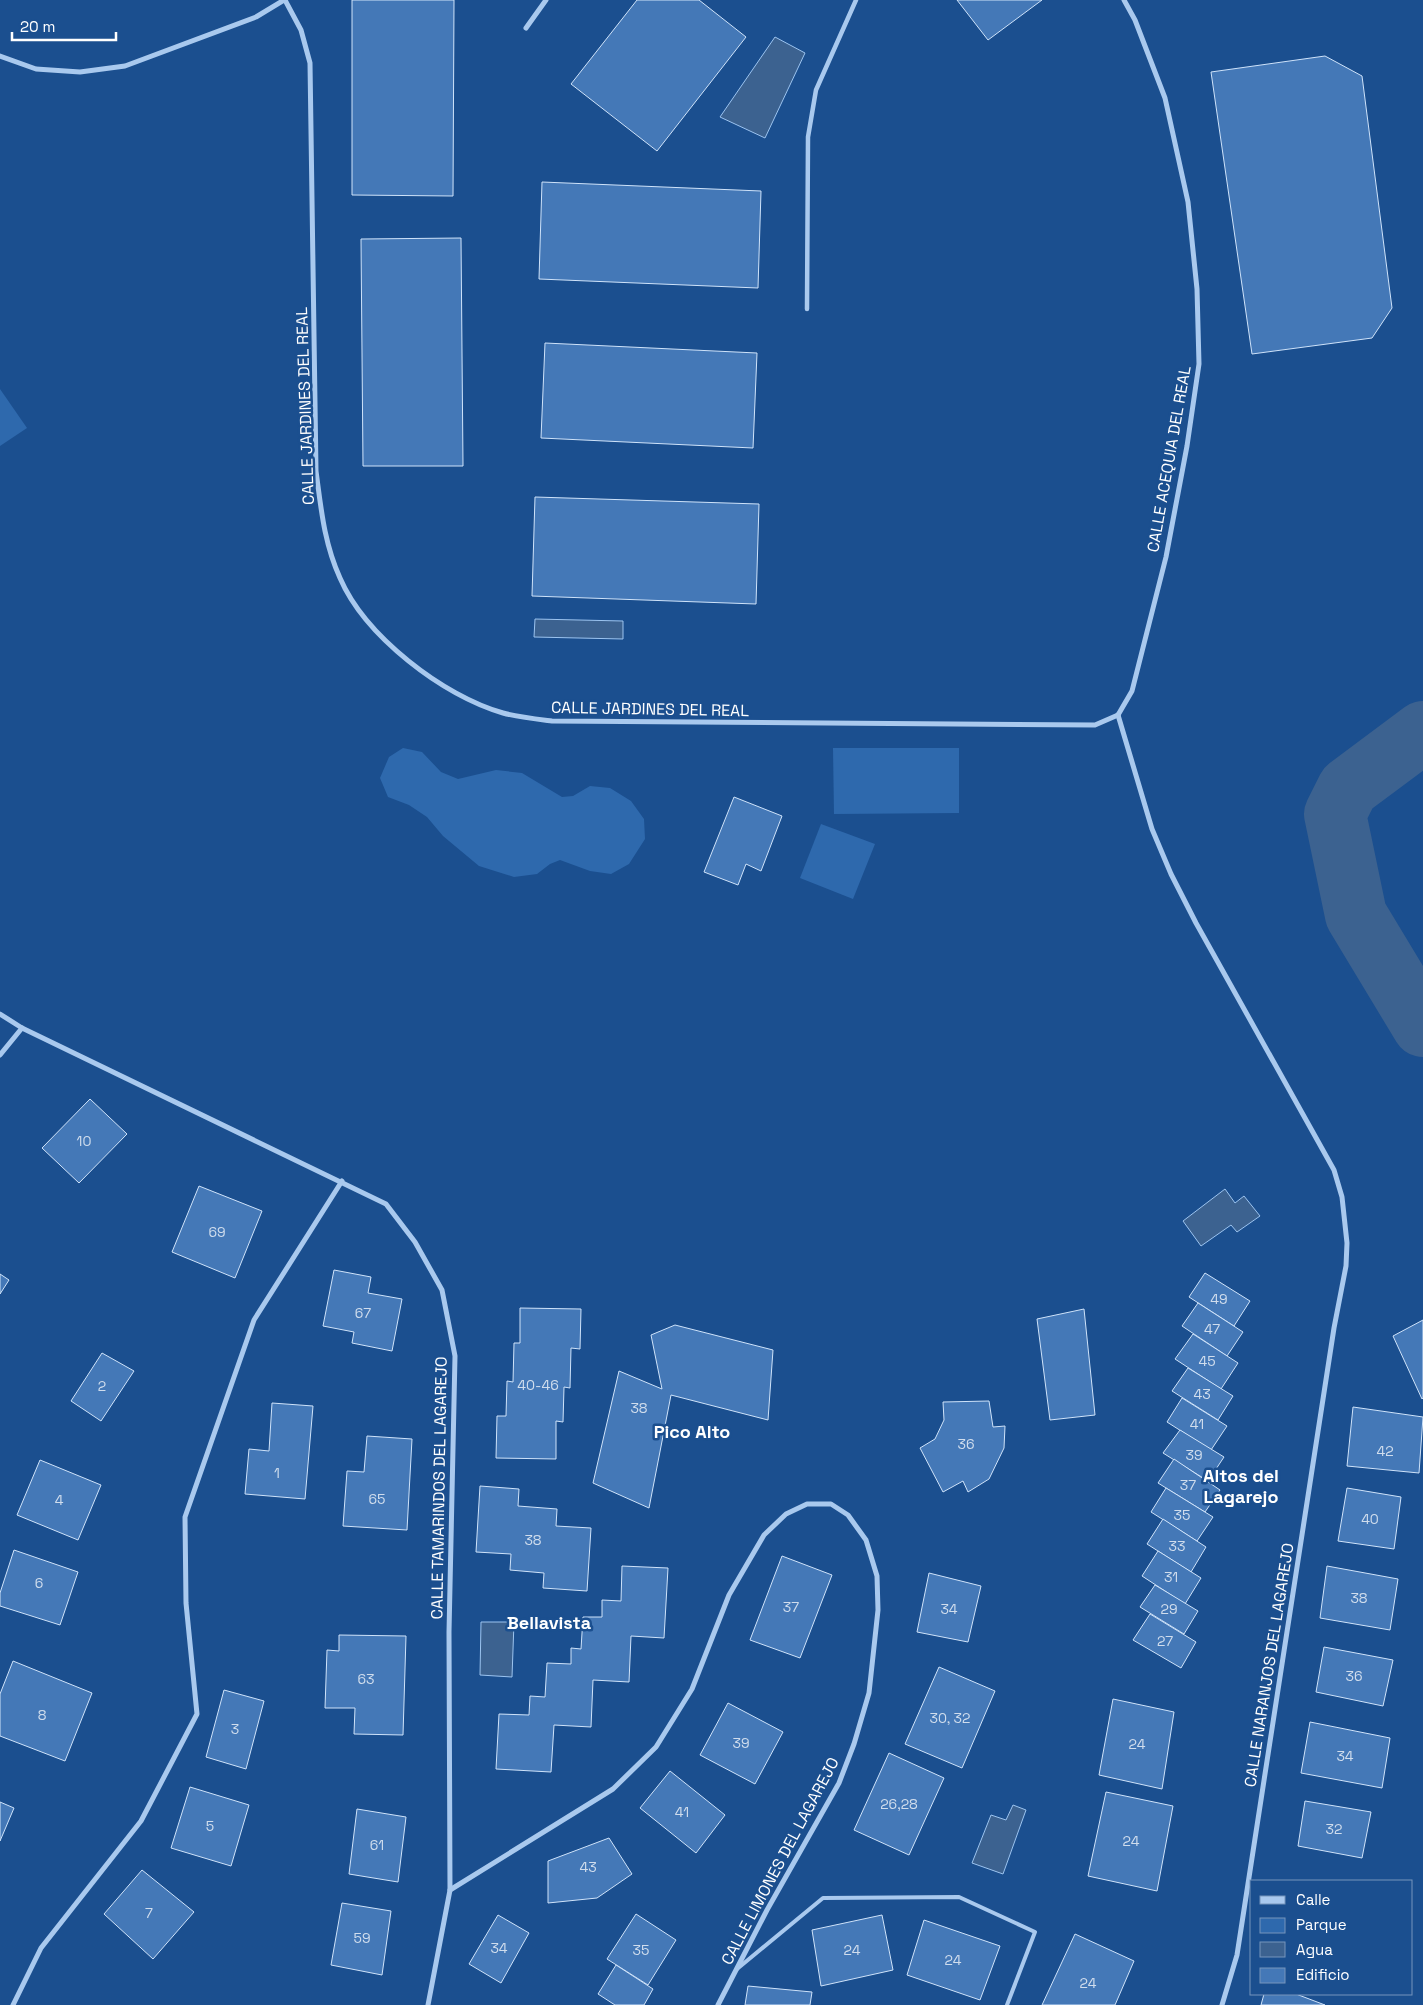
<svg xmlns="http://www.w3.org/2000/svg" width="1423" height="2005" font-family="'Space Grotesk',sans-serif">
	<rect width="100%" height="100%" fill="#1b4f8f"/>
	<g fill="#2e69ad">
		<polygon points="0,389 27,428 0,446"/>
		<polygon points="403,748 422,752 441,772 458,779 496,770 522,773 562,797 573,796 590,786 610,788 631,801 644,819 645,839 629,864 611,874 590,871 560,860 550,864 537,874 514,877 479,866 443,836 427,817 409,805 388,797 380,778 389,757"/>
		<polygon points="833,748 959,748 959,813 834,814"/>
		<polygon points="821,824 875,844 853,899 800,878"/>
	</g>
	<g fill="#3c6290" stroke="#9cc4f0">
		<polygon points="775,37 805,53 765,138 720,117"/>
		<polygon points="535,619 623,621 623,639 534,637"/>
		<polygon points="1225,1189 1235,1203 1244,1196 1260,1216 1237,1232 1231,1225 1201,1246 1183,1221"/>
		<polygon points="481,1622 514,1622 512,1677 480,1675"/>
		<polygon points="1013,1805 1026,1810 1003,1874 972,1863 991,1815 1006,1820"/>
	</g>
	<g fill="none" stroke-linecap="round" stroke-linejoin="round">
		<polyline stroke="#3c6290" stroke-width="62" points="1423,732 1348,788 1335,814 1356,915 1423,1026"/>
	</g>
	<g fill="#4478b7" stroke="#cfe3fa">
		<polygon points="352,0 454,0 453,196 352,195"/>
		<polygon points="637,0 699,0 746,37 657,151 571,84"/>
		<polygon points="957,0 1042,0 988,40"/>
		<polygon points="1325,56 1362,76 1392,308 1372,338 1252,354 1211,72"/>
		<polygon points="542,182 761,191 758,288 539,279"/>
		<polygon points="461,238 463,466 363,466 361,239"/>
		<polygon points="545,343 757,353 753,448 541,438"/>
		<polygon points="535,497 759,504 756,604 532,596"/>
		<polygon points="734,797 782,816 761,871 746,864 738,885 704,872"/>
		<polygon points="90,1099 127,1134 79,1183 42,1148"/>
		<polygon points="199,1186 262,1211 235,1278 172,1252"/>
		<polygon points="334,1270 371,1277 368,1293 402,1299 392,1351 352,1343 354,1332 323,1326"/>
		<polygon points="1205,1273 1250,1301 1234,1326 1189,1297"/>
		<polygon points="0,1274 9,1280 0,1294"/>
		<polygon points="1198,1303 1243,1332 1227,1356 1182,1326"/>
		<polygon points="520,1308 581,1309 580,1349 571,1348 570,1388 564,1387 563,1422 556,1421 556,1459 496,1458 497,1416 506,1416 507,1381 513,1382 514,1343 520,1343"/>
		<polygon points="1084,1309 1095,1415 1050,1420 1037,1319"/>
		<polygon points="1423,1320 1423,1398 1422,1399 1393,1336"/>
		<polygon points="675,1325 773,1350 768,1420 671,1395 649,1508 593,1483 619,1371 662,1389 651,1335"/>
		<polygon points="1193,1334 1238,1363 1221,1389 1175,1359"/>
		<polygon points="102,1353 134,1371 101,1421 71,1401"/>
		<polygon points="1188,1368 1233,1396 1218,1420 1172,1391"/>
		<polygon points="1182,1398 1227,1426 1211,1450 1167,1422"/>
		<polygon points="989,1401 993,1427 1005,1426 1004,1448 989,1479 968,1492 963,1481 943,1492 920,1448 935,1439 944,1420 943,1402"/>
		<polygon points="272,1403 313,1406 305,1499 245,1494 249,1449 269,1451"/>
		<polygon points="1353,1407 1423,1417 1419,1473 1347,1466"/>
		<polygon points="1180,1430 1224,1457 1208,1481 1163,1453"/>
		<polygon points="367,1436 412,1439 407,1530 343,1526 347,1471 364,1472"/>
		<polygon points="1174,1459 1220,1490 1205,1512 1158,1483"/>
		<polygon points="40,1460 101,1485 78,1540 17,1515"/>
		<polygon points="480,1486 519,1489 518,1506 557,1509 556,1526 591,1528 587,1591 543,1588 544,1573 510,1570 511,1554 476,1552"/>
		<polygon points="1166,1488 1213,1517 1197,1541 1151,1512"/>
		<polygon points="1347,1488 1401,1497 1394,1549 1338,1541"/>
		<polygon points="1163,1519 1206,1547 1191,1572 1147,1544"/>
		<polygon points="14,1550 78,1572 60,1625 0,1606 0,1593"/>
		<polygon points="1158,1551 1201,1578 1185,1604 1142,1576"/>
		<polygon points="782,1556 832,1575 800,1658 750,1640"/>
		<polygon points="622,1566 668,1568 664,1638 631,1636 629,1682 593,1680 591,1727 554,1725 551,1772 496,1769 499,1714 529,1715 530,1696 545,1697 547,1663 571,1664 571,1648 581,1649 583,1617 602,1617 602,1600 621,1601"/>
		<polygon points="1327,1566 1398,1579 1390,1630 1320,1618"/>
		<polygon points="929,1573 981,1586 968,1642 917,1632"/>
		<polygon points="1155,1585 1198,1611 1184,1634 1140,1607"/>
		<polygon points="1150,1614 1196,1642 1181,1668 1133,1640"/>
		<polygon points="339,1635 406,1636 403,1735 354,1734 355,1708 325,1708 327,1650 339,1651"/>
		<polygon points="1324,1647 1393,1660 1383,1706 1316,1692"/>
		<polygon points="13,1661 92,1693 65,1761 0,1736 0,1694"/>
		<polygon points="939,1667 995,1691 962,1768 905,1744"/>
		<polygon points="224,1690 264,1701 246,1769 206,1757"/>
		<polygon points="1113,1699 1174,1712 1162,1789 1099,1775"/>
		<polygon points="728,1703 783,1732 755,1784 700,1755"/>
		<polygon points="1310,1722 1390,1738 1382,1788 1301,1773"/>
		<polygon points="889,1753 944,1778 909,1855 854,1830"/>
		<polygon points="670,1771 725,1815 696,1853 640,1808"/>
		<polygon points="190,1787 249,1805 231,1866 171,1848"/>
		<polygon points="1106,1792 1173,1806 1157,1891 1088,1876"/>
		<polygon points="1305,1801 1371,1812 1362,1858 1298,1846"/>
		<polygon points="0,1802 14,1808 0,1841"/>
		<polygon points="357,1809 406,1817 398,1882 349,1874"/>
		<polygon points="609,1838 632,1874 597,1898 548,1903 548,1861"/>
		<polygon points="142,1870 194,1912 153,1959 104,1914"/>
		<polygon points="342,1903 391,1911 382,1975 331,1965"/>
		<polygon points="636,1914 676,1940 648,1985 607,1959"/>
		<polygon points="498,1915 529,1933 501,1983 469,1964"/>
		<polygon points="882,1915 893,1970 821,1986 812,1930"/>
		<polygon points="924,1920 1000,1946 980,2000 907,1975"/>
		<polygon points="1075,1934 1134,1961 1115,2005 1042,2005"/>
		<polygon points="616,1965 653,1989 644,2005 615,2005 598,1994"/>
		<polygon points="748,1986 812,1992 810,2005 745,2005"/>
		<polygon points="1264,1994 1296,1994 1325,2005 1261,2005"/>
	</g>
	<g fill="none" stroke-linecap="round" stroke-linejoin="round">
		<polyline stroke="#a9c9ee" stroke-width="4" points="737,1969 823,1898 959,1897 1035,1932 1007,2005"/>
		<polyline stroke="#a9c9ee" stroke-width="4.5" points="807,309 808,137 816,90 856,0"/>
		<g stroke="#a9c9ee" stroke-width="5">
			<path d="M285 0 301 30 310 63 316 471C321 508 324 543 340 578 365 636 443 696 503 713 518 717 536 719 552 721L1095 725 1118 715"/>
			<polyline points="526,28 546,0"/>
			<polyline points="0,56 36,69 80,72 125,66 256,17 284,0"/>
			<polyline points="1118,715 1152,829 1171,874 1196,923 1334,1170 1342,1197 1347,1243 1346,1266 1334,1328 1237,1955 1222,2005"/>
			<polyline points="1118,715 1132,691 1166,557 1187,446 1199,364 1197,289 1188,202 1165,98 1135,20 1124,0"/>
			<polyline points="0,1014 22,1028 386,1204 415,1242 442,1290 455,1356 449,1632 450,1890 428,2005"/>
			<polyline points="0,1055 22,1028"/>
			<polyline points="450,1890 613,1789 656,1747 692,1689 729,1595 764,1535 786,1514 807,1504 831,1504 848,1515 866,1540 877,1576 878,1610 869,1693 854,1744 839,1783 767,1910 718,2005"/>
			<polyline points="13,2005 41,1948 141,1821 197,1714 186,1603 185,1517 254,1320 342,1181"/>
		</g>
	</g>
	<g text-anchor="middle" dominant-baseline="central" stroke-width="5" stroke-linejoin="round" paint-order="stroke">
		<g font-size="14" fill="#d0dded">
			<text x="84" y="1141">10</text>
			<text x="217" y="1232">69</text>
			<text x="1219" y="1299">49</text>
			<text x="363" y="1313">67</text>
			<text x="1212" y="1329">47</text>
			<text x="1207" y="1361">45</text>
			<text x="538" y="1385">40-46</text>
			<text x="102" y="1386">2</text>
			<text x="1202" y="1394">43</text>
			<text x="639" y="1408">38</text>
			<text x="1197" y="1424">41</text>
			<text x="966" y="1444">36</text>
			<text x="1385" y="1451">42</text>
			<text x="1194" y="1455">39</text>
			<text x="277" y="1473">1</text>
			<text x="1188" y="1485">37</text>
			<text x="377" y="1499">65</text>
			<text x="59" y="1500">4</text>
			<text x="1182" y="1515">35</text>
			<text x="1370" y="1519">40</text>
			<text x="533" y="1540">38</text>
			<text x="1177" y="1546">33</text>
			<text x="1171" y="1577">31</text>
			<text x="39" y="1583">6</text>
			<text x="1359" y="1598">38</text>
			<text x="791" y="1607">37</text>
			<text x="949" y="1609">34</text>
			<text x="1169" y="1609">29</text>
			<text x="1165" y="1641">27</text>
			<text x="1354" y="1676">36</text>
			<text x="366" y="1679">63</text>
			<text x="42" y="1715">8</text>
			<text x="950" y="1718">30, 32</text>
			<text x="235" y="1729">3</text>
			<text x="741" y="1743">39</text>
			<text x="1137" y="1744">24</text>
			<text x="1345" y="1756">34</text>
			<text x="899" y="1804">26,28</text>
			<text x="682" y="1812">41</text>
			<text x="210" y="1826">5</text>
			<text x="1334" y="1829">32</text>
			<text x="1131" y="1841">24</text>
			<text x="377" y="1845">61</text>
			<text x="588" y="1867">43</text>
			<text x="149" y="1913">7</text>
			<text x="362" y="1938">59</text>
			<text x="499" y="1948">34</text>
			<text x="641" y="1950">35</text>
			<text x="852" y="1950">24</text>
			<text x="953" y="1960">24</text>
			<text x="1088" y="1983">24</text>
		</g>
		<g font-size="16" fill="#fff" stroke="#1b4f8f">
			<text transform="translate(305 406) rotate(-92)">CALLE JARDINES DEL REAL</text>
			<text transform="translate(1169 459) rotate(-80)">CALLE ACEQUIA DEL REAL</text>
			<text transform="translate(650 709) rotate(1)">CALLE JARDINES DEL REAL</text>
			<text transform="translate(439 1488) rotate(-89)">CALLE TAMARINDOS DEL LAGAREJO</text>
			<text transform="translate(1269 1665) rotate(-81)">CALLE NARANJOS DEL LAGAREJO</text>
			<text transform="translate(780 1861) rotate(-62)">CALLE LIMONES DEL LAGAREJO</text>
		</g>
		<g font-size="18" font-weight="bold" fill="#fff" stroke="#1b4f8f">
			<text x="692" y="1431">Pico Alto</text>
			<text x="1241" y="1475">Altos del<tspan x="1241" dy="21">Lagarejo</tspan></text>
			<text x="549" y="1622">Bellavista</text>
		</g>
	</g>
	<rect x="1250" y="1880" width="162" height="115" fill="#1b4f8f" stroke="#7695bc"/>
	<rect x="1260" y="1896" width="25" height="8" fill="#a9c9ee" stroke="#7695bc"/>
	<text x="1296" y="1905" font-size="15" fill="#ffffff">Calle</text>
	<rect x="1260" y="1918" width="25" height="15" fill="#2e69ad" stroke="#7695bc"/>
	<text x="1296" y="1930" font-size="15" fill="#ffffff">Parque</text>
	<rect x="1260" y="1942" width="25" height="15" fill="#3c6290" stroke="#7695bc"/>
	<text x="1296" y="1955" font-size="15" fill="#ffffff">Agua</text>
	<rect x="1260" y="1968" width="25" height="15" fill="#4478b7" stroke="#7695bc"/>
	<text x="1296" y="1980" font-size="15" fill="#ffffff">Edificio</text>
	<path d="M12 32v8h104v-8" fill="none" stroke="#ffffff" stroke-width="2.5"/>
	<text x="20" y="32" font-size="15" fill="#ffffff" stroke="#1b4f8f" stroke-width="4" paint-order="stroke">20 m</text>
</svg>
